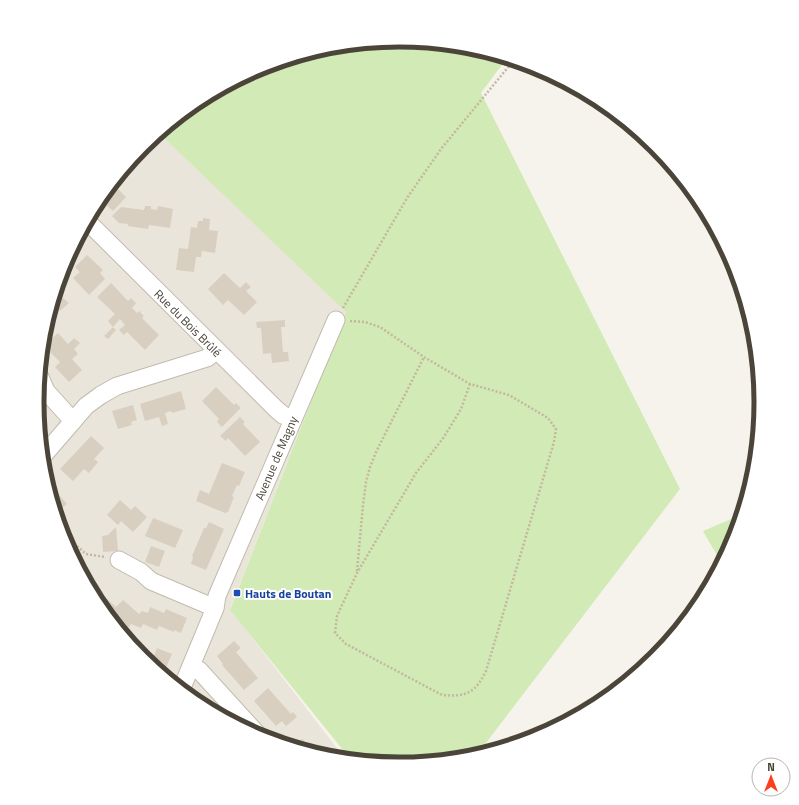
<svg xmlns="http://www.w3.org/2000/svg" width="799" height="805" font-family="'Titillium Web',sans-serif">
	<rect width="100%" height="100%" fill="#f6f3ec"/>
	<polygon fill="#eae5da" points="164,129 346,312 230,609 346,760 329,758 261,737 198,704 143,659 98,604 65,541 44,473 37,402 44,332 65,264 98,201 143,146"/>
	<g fill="#d2eab5">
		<polygon points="400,40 470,47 507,58 481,93 680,489 476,756 470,758 399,765 351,760 230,610 346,312 159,133 198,101 261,68 329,47"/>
		<polygon points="743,514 734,541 722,564 703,531"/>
	</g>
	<g fill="#d8cfc1">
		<polygon points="125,169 128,173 115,186 126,197 113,211 100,199"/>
		<polygon points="145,206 151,206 151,209 157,210 158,206 173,209 170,228 149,225 148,229 128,226 128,224 119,223 112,216 121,207 144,210"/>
		<polygon points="203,218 210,219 209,230 218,231 215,253 202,251 201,257 196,257 194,272 176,270 179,248 188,249 191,227 197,228 198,221 203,221"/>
		<polygon points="87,255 103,270 100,273 105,279 89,295 73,278 80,272 75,267"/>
		<polygon points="224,273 240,288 246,282 251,287 246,291 257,302 244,315 228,300 223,305 208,289"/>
		<polygon points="111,283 128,301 131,298 136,303 132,308 137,313 139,311 144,316 142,318 159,335 145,350 127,332 124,335 119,330 125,325 120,319 113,327 116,330 108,339 104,336 113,327 108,321 115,314 97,297"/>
		<polygon points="63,298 69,303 60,311 55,305"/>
		<polygon points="285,320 285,327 281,327 283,352 288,352 289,361 272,363 271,353 263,354 261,328 257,328 256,322"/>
		<polygon points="58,333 68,344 74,338 80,343 74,349 78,354 72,359 82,370 69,382 55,367 60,362 44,346"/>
		<polygon points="216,387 234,405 236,403 241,408 222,427 217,422 219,419 202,401"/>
		<polygon points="181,391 186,409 172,413 171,411 165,413 168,424 162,426 159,417 145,421 140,404"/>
		<polygon points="133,405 137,420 131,422 132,425 118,429 112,411"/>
		<polygon points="240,417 245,422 243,424 260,442 245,456 228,438 226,441 220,436"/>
		<polygon points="91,436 104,448 94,459 98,462 89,473 84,469 73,481 60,469"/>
		<polygon points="222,463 245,472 239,486 237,485 232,496 234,497 228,512 225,513 196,501 200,490 209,494"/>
		<polygon points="55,490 67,504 56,513 50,494"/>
		<polygon points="120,500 131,510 135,506 147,517 133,532 121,521 118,525 107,515"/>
		<polygon points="153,518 183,530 175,548 145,536"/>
		<polygon points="209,522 224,529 206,570 191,564 193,557 192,556 204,528 206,528"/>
		<polygon points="116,527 118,551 103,552 102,536 108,535"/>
		<polygon points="151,546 165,551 159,567 145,562"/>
		<polygon points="88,582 116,607 123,600 139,614 142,611 148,613 150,607 164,613 166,609 187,618 181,633 174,630 174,632 159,626 157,630 143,624 141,628 131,624 128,628 111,615 109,617 98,604 87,583"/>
		<polygon points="234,641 241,648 236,652 258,678 244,690 222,665 223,664 217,656"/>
		<polygon points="157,648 172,654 163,675 148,663 152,654 154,655"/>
		<polygon points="268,688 291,714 293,712 297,717 286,726 282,721 276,726 254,701"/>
		<polygon points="303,739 307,752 285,745"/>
	</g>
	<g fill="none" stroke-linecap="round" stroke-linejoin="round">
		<defs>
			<g id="street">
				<polyline points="87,221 276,409 283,415 293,419"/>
				<polyline points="40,377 46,391 73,421"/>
				<polyline points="42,457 86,406 101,395 117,386 207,358 216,351"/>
				<polyline points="119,560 141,572 151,581 215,608"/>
				<polyline points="191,666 199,670 260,737"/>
				<polyline points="181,690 215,608 217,596 336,320"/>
			</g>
		</defs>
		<use href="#street" stroke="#c2bbae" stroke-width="19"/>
		<g stroke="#c4b79f" stroke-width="2.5" stroke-dasharray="2 2" stroke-linecap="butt">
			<polyline points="343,308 407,198 441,149 514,60"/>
			<path d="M350 321 365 322 380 327 424 357 470 384 509 395 548 418 556 429 554 442 486 671C475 693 467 697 442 695L346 644 335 633 337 616 357 573 416 473 444 437 461 409 470 384"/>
			<polyline points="62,533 86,554 105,557"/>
			<polyline points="357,571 363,505 366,482 370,467 377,450 424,357"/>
		</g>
		<use href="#street" stroke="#fff" stroke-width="17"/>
	</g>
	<rect fill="#1a4fb4" stroke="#fff" stroke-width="1.5" x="233" y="589" width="8" height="8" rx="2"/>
	<g text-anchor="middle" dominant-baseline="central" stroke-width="4" stroke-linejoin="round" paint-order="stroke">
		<g font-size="12" fill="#4b4439" stroke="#fff">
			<text transform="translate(188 323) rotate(45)">Rue du Bois Brûlé</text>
			<text transform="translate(276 458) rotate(-67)">Avenue de Magny</text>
		</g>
		<g font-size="12" font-weight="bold" fill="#164399" stroke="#fff" text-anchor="start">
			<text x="245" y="593">Hauts de Boutan</text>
		</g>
	</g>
	<path d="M0 0H799V805H0ZM44 402a355 355 0 1 1 710 0a355 355 0 1 1-710 0Z" fill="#fff" fill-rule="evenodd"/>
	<path fill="none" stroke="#4b4439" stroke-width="5" d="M44 402a355 355 0 1 1 710 0a355 355 0 1 1-710 0Z"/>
	<g transform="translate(771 777)"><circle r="19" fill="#ffffff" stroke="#b7b4b0"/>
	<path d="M0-3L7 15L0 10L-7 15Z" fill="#fc3f1d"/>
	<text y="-6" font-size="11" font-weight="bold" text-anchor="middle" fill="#4b4439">N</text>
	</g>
</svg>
